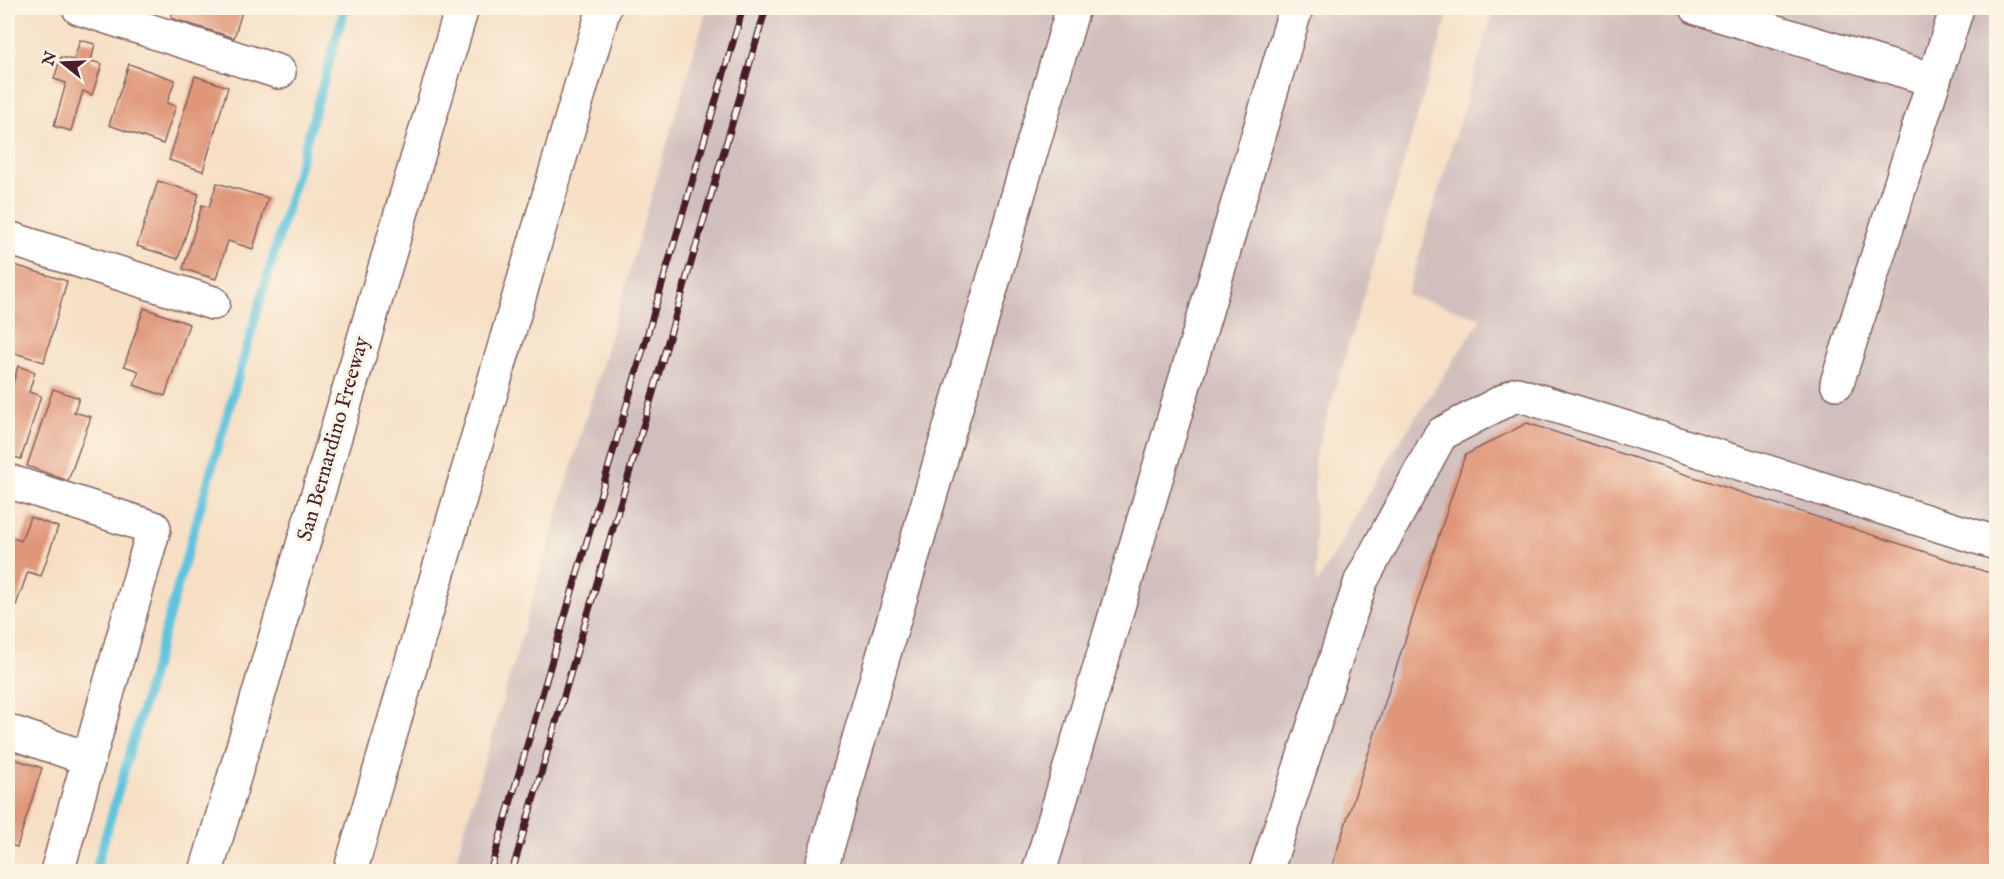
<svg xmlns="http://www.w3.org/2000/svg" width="2004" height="879" font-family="'IM FELL English',serif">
	<rect width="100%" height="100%" fill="#fcf5e5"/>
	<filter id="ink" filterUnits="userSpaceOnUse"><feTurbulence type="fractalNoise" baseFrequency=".0167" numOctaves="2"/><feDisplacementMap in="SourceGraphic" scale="12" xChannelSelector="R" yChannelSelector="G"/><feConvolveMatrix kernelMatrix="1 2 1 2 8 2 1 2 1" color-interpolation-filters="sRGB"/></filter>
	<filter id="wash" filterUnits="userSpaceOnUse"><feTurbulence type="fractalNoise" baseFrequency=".008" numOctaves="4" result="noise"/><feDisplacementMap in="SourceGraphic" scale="24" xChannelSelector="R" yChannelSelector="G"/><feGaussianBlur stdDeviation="1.35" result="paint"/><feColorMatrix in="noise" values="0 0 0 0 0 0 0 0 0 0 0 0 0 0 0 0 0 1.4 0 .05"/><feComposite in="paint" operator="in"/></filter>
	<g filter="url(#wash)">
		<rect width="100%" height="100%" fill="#f6dfc5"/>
		<polygon fill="#d1bfbd" points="707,8 1450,8 1314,460 1316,585 1392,453 1482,318 1407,295 1494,8 1996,8 1996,871 452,872"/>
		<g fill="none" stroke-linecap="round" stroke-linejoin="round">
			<polyline stroke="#5fc4dd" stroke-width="9" points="95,872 345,8"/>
		</g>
		<g id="blocks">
			<g fill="#e09779">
				<polygon points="174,8 243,8 234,38 171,18"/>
				<polygon points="80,40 95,44 91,61 102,64 92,95 83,91 71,131 54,126 66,83 54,79 61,57 74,60"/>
				<polygon points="129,64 175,80 167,103 176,106 163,144 109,125"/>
				<polygon points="195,76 228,87 203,171 169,160"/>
				<polygon points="158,181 199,194 178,259 137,246"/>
				<polygon points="217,183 268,198 253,249 228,241 216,279 183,269 202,205 209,207"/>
				<polygon points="11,264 67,281 44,362 8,351 8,275"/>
				<polygon points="144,308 189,324 165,396 134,385 139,371 124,366"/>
				<polygon points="18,366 35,372 29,392 41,396 21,459 8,455 8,400"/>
				<polygon points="53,389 79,398 74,412 91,417 68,481 27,466"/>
				<polygon points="1527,423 1996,575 1996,872 1330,872 1465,455"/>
				<polygon points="30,517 58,527 41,576 28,572 16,605 8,602 8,536 21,541"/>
				<polygon points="8,757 42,768 17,847 8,844"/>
			</g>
		</g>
	</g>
	<g filter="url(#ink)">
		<use href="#blocks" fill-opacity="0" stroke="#866261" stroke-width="1.5"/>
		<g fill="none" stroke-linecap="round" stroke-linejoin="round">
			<defs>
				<g id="minor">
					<polyline points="79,8 279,72"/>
					<polyline points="1697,8 1934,80"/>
					<polyline points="8,238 213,303"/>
					<polyline points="1837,383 1957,8"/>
					<polyline points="8,481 154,528 57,872"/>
					<polyline points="8,731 89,759"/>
					<polyline points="820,872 1073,8"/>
					<polyline points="1039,872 1296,8"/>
					<polyline points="1266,872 1361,581 1441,434 1517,394 1996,543"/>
				</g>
				<g id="highway">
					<polyline points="206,872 462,8"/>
					<polyline points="350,872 604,8"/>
				</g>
			</defs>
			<use href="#minor" stroke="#866261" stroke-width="36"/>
			<use href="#highway" stroke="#866261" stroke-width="36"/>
			<use href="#minor" stroke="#fff" stroke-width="33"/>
			<use href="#highway" stroke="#fff" stroke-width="33"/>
			<defs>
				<g id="rail">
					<polyline points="490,872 743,8"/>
					<polyline points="512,872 766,8"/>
				</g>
			</defs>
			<use href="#rail" stroke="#4a1f2b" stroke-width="7"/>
			<use href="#rail" stroke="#fcf5e5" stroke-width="4.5" stroke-dasharray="14" stroke-linecap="butt"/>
		</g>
	</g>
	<g text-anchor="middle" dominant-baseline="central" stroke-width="6" stroke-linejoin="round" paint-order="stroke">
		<g font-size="21" fill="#4a1f2b" stroke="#fcf5e5">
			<text transform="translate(334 439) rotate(-74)">San Bernardino Freeway</text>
		</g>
	</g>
	<rect width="2004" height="879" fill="none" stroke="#fcf5e5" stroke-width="30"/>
	<g transform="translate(63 63) rotate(288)" stroke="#fcf5e5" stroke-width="4.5" paint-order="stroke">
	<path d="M0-4.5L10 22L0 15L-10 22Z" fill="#4a1f2b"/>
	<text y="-9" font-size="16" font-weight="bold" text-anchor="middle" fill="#4a1f2b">N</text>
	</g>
</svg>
